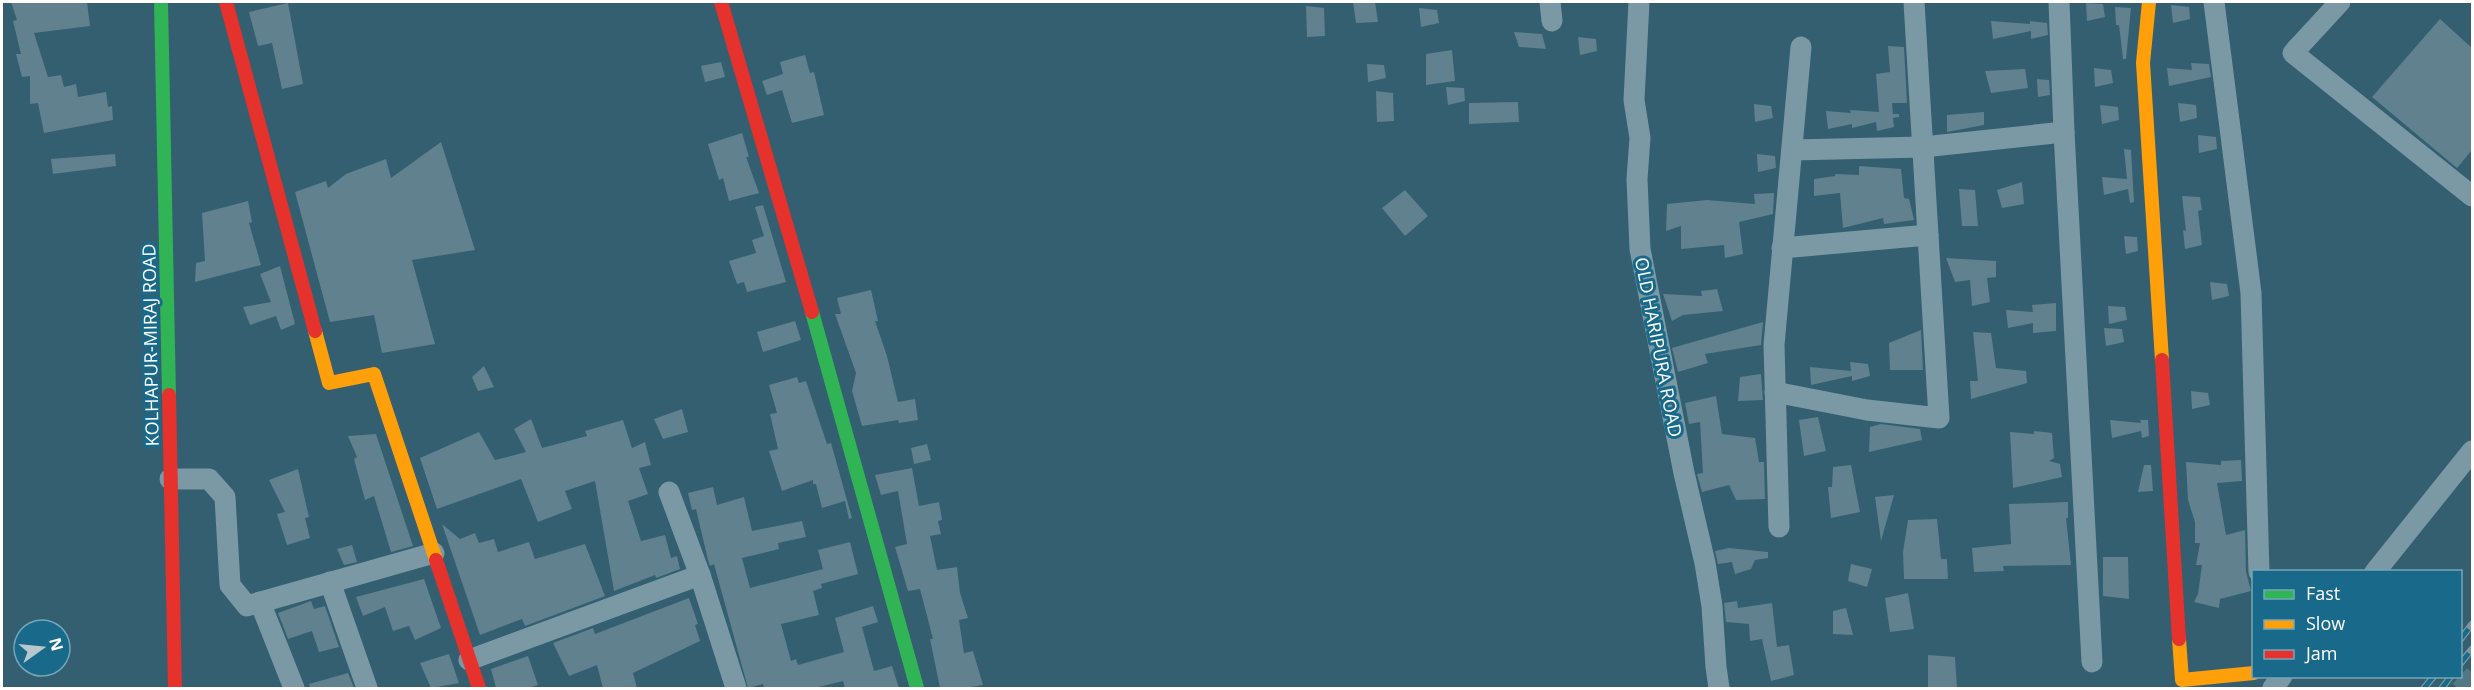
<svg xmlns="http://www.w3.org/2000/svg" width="2474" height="690" font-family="'Open Sans',sans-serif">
	<rect width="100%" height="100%" fill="#335f70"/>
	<g fill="#60818d">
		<polygon points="11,2 87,2 90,26 34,33 48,77 61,75 64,87 76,84 78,97 106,92 108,107 112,106 113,120 44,133 38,103 30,104 30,76 22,77 16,54 21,54 13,21 17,20"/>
		<polygon points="1353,2 1375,2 1378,22 1356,23"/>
		<polygon points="288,3 303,84 282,89 272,43 258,46 249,12"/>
		<polygon points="2086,3 2103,4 2105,17 2087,21"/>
		<polygon points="2171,5 2189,7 2190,19 2173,23"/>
		<polygon points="1306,6 1324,8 1325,36 1307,37"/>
		<polygon points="2115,7 2131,8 2126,59 2123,59 2119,25 2116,25"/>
		<polygon points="1419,8 1437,10 1439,23 1421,27"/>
		<polygon points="2440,19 2472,48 2472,150 2457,168 2372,97"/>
		<polygon points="1991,21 2030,24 2030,21 2047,23 2048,35 2031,39 2031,31 1993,39"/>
		<polygon points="1514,32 1542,34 1546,49 1519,47"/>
		<polygon points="1578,37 1596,39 1597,51 1580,55"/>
		<polygon points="1888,46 1904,47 1907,103 1892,103 1893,114 1899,114 1899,117 1893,118 1894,127 1877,131 1876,122 1852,128 1852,124 1828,129 1826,111 1851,113 1850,110 1879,112 1876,74 1890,72"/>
		<polygon points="1452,50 1455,81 1426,85 1426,54"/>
		<polygon points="805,55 810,73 814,72 824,115 792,123 782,90 767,95 762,81 783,74 780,62"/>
		<polygon points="721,62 725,77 705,82 701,66"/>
		<polygon points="2191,63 2209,64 2211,77 2169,86 2167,68 2192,70"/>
		<polygon points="1367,64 1384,65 1386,78 1368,82"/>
		<polygon points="2094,68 2111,70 2113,83 2095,87"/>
		<polygon points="2025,69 2028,88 1991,93 1985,71"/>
		<polygon points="2037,79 2049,80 2050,95 2038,97"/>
		<polygon points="1446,87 1464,88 1465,101 1448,105"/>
		<polygon points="1376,91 1393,93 1394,121 1377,122"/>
		<polygon points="1518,102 1519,122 1469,124 1469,103"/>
		<polygon points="2178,103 2196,105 2197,118 2180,122"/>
		<polygon points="1754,104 1771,106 1773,118 1755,122"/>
		<polygon points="2100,105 2118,107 2119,120 2102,124"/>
		<polygon points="1984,112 1984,125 1947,132 1947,115"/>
		<polygon points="742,133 749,157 746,157 759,193 729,201 723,178 719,180 708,144"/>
		<polygon points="2198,135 2216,137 2217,149 2199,153"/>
		<polygon points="441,142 475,250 412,260 435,344 382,353 374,315 330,322 295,192 326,181 328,188 346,174 386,159 391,178"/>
		<polygon points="2124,149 2131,150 2134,202 2130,203 2128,189 2104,195 2102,177 2127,179"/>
		<polygon points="115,154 116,166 53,174 51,159"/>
		<polygon points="1757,154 1775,156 1776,168 1758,172"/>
		<polygon points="1859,166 1901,169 1904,198 1909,199 1914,220 1884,224 1883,218 1843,228 1840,193 1814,196 1814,179 1835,176 1835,174 1859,175"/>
		<polygon points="2022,182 2024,204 2002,208 1997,190"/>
		<polygon points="1959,189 1975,190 1978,226 1962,226"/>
		<polygon points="1405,190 1428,216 1405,236 1382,208"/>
		<polygon points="1774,193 1773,214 1739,222 1743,254 1725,258 1724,245 1681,249 1681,226 1666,231 1667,204 1707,200 1755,204 1754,194"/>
		<polygon points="2182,196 2200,197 2202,210 2198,211 2202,245 2185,249 2183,230 2186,231"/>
		<polygon points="248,201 252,222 249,223 261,265 195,282 196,263 205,261 202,213"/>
		<polygon points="763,205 786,282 747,292 744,282 737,284 729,261 756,253 752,240 764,236 755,207"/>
		<polygon points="2124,236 2137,237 2138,251 2126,254"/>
		<polygon points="1946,258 1996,261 1996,277 1987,278 1990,302 1972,306 1970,280 1955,282"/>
		<polygon points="280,266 295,324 281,330 276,316 250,325 243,307 271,302 260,274"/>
		<polygon points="2210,282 2227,284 2229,296 2212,300"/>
		<polygon points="1717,289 1723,311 1683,315 1672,321 1663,294 1702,296 1701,291"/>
		<polygon points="871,290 878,321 875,321 887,356 898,402 915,399 918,420 899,423 898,420 862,426 852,391 856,373 835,314 841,314 837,298"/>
		<polygon points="2056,303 2056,331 2033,333 2033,323 2008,328 2006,310 2033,312 2032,305"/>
		<polygon points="2108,306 2125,307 2127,320 2109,324"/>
		<polygon points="795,321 801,340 763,352 757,332"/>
		<polygon points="1763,322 1761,345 1705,354 1708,363 1678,372 1672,348"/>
		<polygon points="2104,328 2122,329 2124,342 2106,346"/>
		<polygon points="1921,330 1923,370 1890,370 1889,343"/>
		<polygon points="1973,332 1991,333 1996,368 2026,371 2027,383 1971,399 1970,381 1978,381"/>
		<polygon points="1850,362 1868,364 1870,376 1852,381 1852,376 1811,385 1810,367 1851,371"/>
		<polygon points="484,366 494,387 478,391 472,377"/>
		<polygon points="1761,374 1763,400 1738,401 1740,377"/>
		<polygon points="797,377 799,383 806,381 827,444 831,443 852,518 849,519 845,501 822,508 816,484 813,484 813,480 782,491 769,451 778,449 770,414 777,413 769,385"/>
		<polygon points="2191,391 2208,393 2210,405 2192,409"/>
		<polygon points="1716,396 1722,434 1755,438 1759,462 1764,462 1765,499 1736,500 1729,485 1702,492 1697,474 1703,473 1700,422 1689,424 1685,403"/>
		<polygon points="682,409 688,432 663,439 654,419"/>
		<polygon points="1818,417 1826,451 1804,456 1799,420"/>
		<polygon points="531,419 542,448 587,436 585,431 623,420 632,448 645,442 651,465 639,468 648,494 628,501 641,541 665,535 671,558 677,556 680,569 656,578 655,575 614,591 595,481 565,491 572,509 538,522 521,479 437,509 420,458 479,432 495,460 526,452 514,429"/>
		<polygon points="2110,420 2141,423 2140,420 2148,420 2149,436 2142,438 2141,431 2112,438"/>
		<polygon points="1881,424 1920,429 1922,440 1869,452 1870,427"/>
		<polygon points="2034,431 2052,433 2054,458 2049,461 2060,464 2062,477 2013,488 2010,432 2034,434"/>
		<polygon points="376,434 413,546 391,552 374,496 365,500 354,459 357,457 348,436"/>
		<polygon points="927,444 931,460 914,464 911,448"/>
		<polygon points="2241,460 2242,481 2217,483 2226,535 2245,530 2246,572 2251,591 2220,599 2219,608 2194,602 2198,594 2202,565 2196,565 2200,543 2195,543 2195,522 2188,500 2186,462 2221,465 2221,461"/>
		<polygon points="1851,465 1860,512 1831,518 1828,487 1832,487 1833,467"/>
		<polygon points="2144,465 2151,465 2153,491 2138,492"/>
		<polygon points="912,468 919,506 939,502 942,520 938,521 941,534 930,536 937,570 957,567 960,593 968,618 959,620 964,653 973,651 983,685 966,688 940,688 930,639 933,639 920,589 908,591 895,547 907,544 898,491 881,495 875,475"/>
		<polygon points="298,469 309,517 305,518 310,538 287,545 277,514 285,512 269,480"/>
		<polygon points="713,487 717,505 744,497 752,531 802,521 806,537 778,543 779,549 742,558 750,588 823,569 818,550 850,542 858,574 821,584 822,588 813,591 819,615 781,624 791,661 796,659 798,665 844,652 835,618 873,606 878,622 862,627 874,671 892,666 899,688 845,688 843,681 815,688 764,688 763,684 748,688 714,564 710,566 708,560 696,509 692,510 688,493"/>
		<polygon points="1894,495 1881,541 1875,497"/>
		<polygon points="2068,502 2068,518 2066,518 2071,565 2003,566 2004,571 1974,572 1972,548 2011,544 2009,504"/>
		<polygon points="1937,519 1941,559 1947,559 1948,579 1904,579 1903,552 1908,520"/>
		<polygon points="442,524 460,539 475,533 479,543 494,539 498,552 529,542 535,559 585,544 605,596 525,626 522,619 480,635"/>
		<polygon points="352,545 357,562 344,565 337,549"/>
		<polygon points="1729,548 1768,552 1768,558 1755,560 1751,569 1735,574 1732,562 1718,564 1715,551"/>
		<polygon points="2103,557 2128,557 2129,599 2103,596"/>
		<polygon points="1851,564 1872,569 1867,587 1848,581"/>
		<polygon points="424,579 441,628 415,640 409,626 393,631 385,607 363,616 356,597"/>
		<polygon points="1908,593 1914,629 1890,632 1885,598"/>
		<polygon points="689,598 698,624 695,625 700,641 633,673 637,688 603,688 597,665 569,676 553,643 593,628 595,634"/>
		<polygon points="311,601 314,609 325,606 339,647 319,652 312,631 288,639 278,613"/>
		<polygon points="1737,601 1738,608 1772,603 1777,647 1789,645 1794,675 1771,681 1762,639 1750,641 1749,624 1726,622 1724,603"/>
		<polygon points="1846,608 1853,635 1833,634 1833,611"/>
		<polygon points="449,654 459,683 431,688 420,663"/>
		<polygon points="1928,655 1955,657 1957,688 1928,688"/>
		<polygon points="528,656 538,685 528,688 496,688 491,669"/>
		<polygon points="348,673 354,688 310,688 309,684"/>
	</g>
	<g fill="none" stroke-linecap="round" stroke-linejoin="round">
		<polyline stroke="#527785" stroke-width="21" stroke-dasharray="21 10" stroke-linecap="butt" points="2460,676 2472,687"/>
		<g stroke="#7a99a5" stroke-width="21">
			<polyline points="1550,2 1552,21"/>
			<polyline points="1639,2 1634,100 1640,138 1637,179 1640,249 1684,473 1705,563 1712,606 1716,667 1719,688"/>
			<polyline points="2059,2 2064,132 2092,662"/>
			<polyline points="2214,2 2251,293 2259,572"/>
			<polyline points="2340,2 2293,53 2472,196"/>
			<polyline points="1792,150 1923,147 2064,132"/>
			<polyline points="1782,248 1928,235"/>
			<polyline points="1775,392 1867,410 1939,418 1914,2"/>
			<polyline points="170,479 209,479 225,497 230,585 247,606 434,553"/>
			<polyline points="669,492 700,575 736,688"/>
			<polyline points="1779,527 1774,345 1801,47"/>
			<polyline points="2375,572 2472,451"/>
			<polyline points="330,582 367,688"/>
			<polyline points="260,602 294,688"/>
			<polyline points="469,660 700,575"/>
			<polyline points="2273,688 2282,676"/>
		</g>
		<g stroke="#30b455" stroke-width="14">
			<polyline points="161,2 169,395"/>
			<polyline points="812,312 917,688"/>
		</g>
		<g stroke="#ff9f0a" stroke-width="14">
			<polyline points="2149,2 2143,63 2162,360"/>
			<polyline points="315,331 329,383 374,374 436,560"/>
			<polyline points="2179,639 2182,680 2254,673"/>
		</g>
		<g stroke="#e5322d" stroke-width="14">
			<polyline points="226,2 315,331"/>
			<polyline points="721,2 812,312"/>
			<polyline points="2162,360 2179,639"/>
			<polyline points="169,395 175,688"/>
			<polyline points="436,560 479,688"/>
		</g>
		<defs>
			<g id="rail">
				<polyline points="2460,640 2472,624"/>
				<polyline points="2460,664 2472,649"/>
				<polyline points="2424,688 2434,676"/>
				<polyline points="2442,688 2451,676"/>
			</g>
		</defs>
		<use href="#rail" stroke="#7b99a3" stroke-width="7"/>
		<use href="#rail" stroke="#196a8a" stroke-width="4.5" stroke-dasharray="14" stroke-linecap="butt"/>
	</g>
	<g text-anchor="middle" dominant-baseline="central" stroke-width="6" stroke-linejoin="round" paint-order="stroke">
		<g font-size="18" fill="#fff" stroke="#196a8a">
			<text transform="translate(150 345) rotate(-91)">KOLHAPUR-MIRAJ ROAD</text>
			<text transform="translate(1659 347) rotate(79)">OLD HARIPURA ROAD</text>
		</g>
	</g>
	<rect width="2474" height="690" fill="none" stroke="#ffffff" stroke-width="6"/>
	<rect x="2252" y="570" width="210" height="108" fill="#196a8a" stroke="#75a6b9" stroke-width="1.5"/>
	<rect x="2264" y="590" width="30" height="9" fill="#30b455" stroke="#75a6b9" stroke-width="1.5"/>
	<text x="2306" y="600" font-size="18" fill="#ffffff">Fast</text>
	<rect x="2264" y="620" width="30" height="9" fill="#ff9f0a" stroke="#75a6b9" stroke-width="1.5"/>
	<text x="2306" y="630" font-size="18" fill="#ffffff">Slow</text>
	<rect x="2264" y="650" width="30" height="9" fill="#e5322d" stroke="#75a6b9" stroke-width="1.5"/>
	<text x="2306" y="660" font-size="18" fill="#ffffff">Jam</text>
	<g transform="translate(42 648) rotate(75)"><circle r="28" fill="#196a8a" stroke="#75a6b9" stroke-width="1.5"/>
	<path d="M0-4.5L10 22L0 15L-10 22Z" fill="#b8c7cd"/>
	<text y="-9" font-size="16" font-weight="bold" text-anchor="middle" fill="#ffffff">N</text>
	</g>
</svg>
